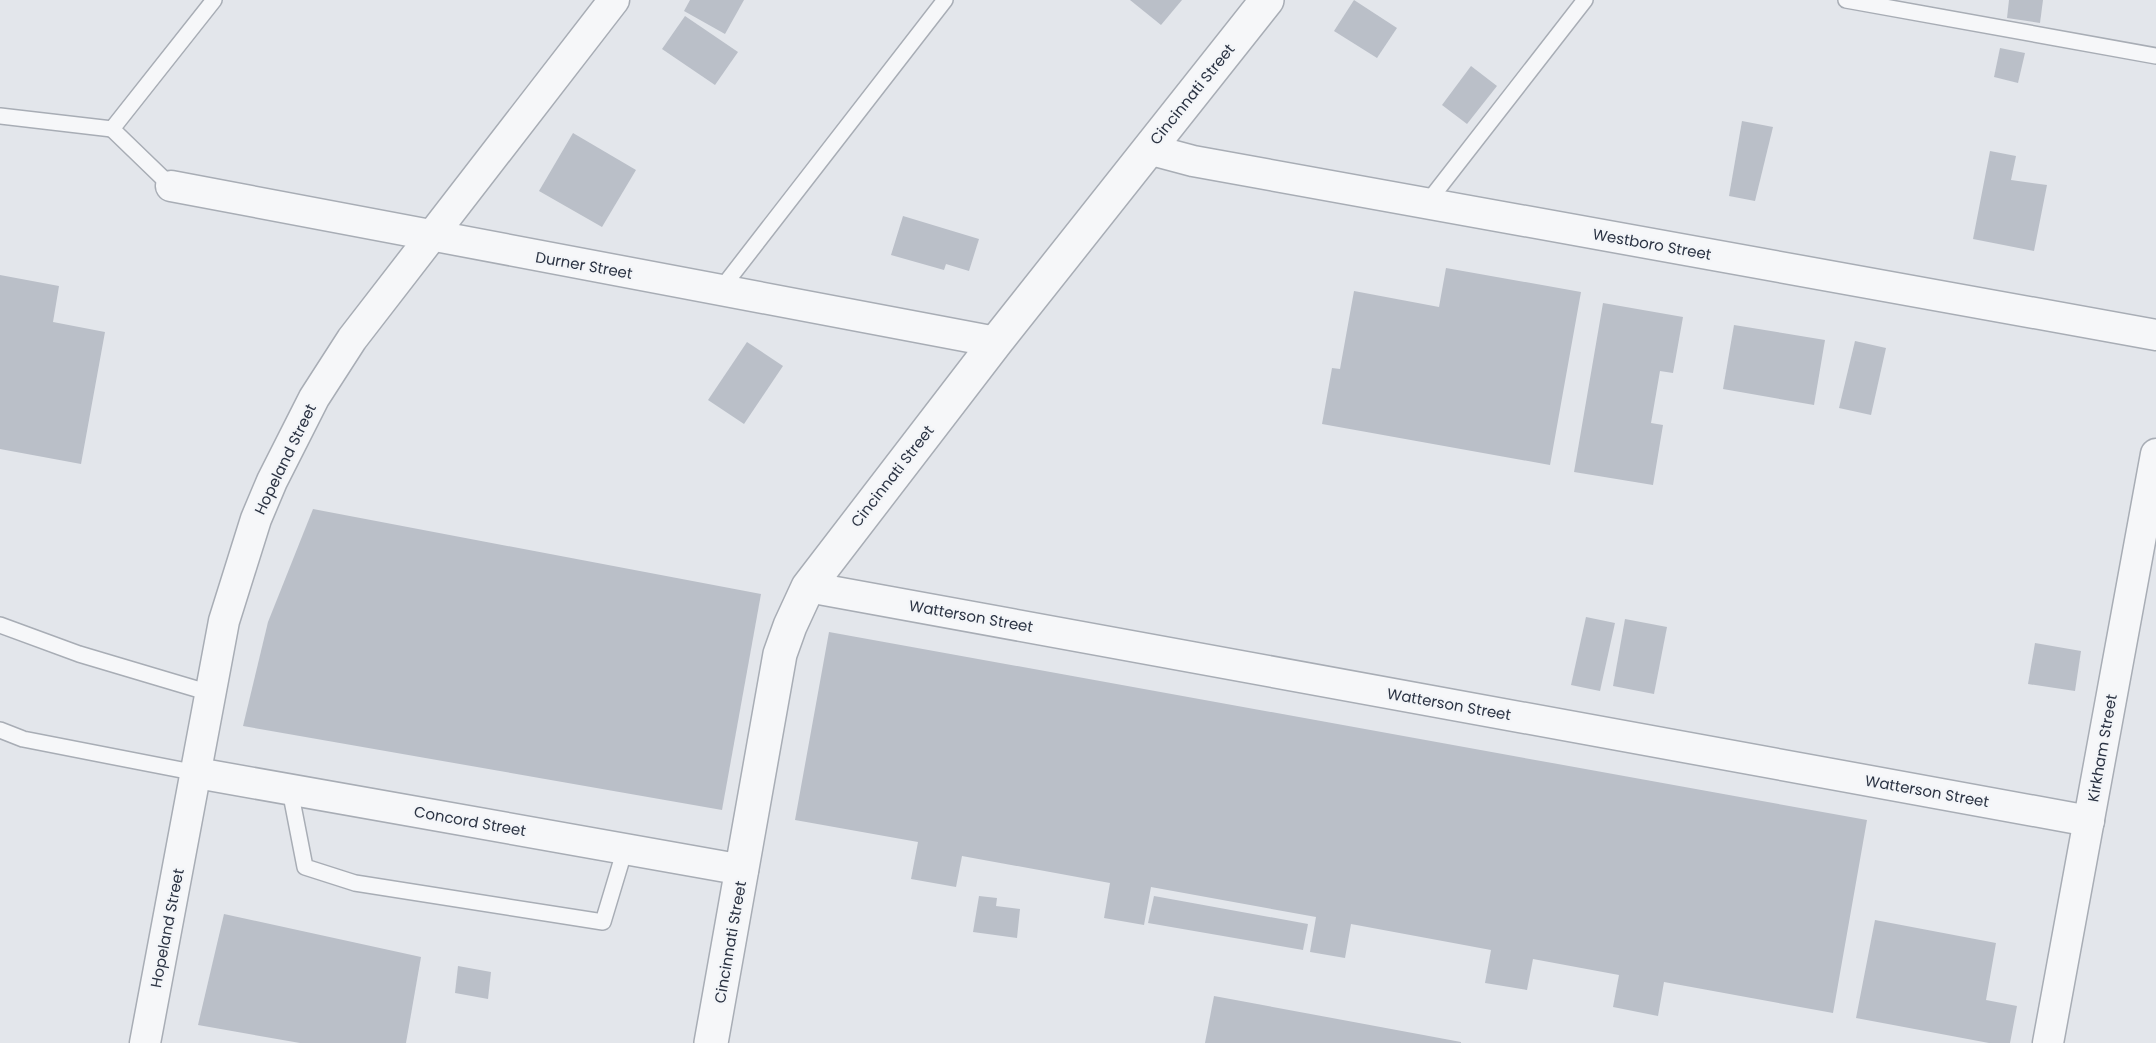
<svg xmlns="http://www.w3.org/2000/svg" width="2156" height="1043" font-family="Poppins,sans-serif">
	<rect width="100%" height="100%" fill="#e3e6eb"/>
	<g fill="#babfc8">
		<polygon points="690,0 744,0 725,34 684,11"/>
		<polygon points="1130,0 1182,0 1161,25"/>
		<polygon points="1354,0 1397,28 1377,58 1334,31"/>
		<polygon points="2009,0 2043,0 2040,23 2007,18"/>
		<polygon points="685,16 738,52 715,85 662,49"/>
		<polygon points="2000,48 2025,53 2018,83 1994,77"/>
		<polygon points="1471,66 1497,86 1467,124 1442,105"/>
		<polygon points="1742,121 1773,127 1755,201 1729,196"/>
		<polygon points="573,133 636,170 602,227 539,191"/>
		<polygon points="1990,151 2016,156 2011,180 2047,185 2034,251 1973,239"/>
		<polygon points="903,216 979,239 969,271 946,264 944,270 891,255"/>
		<polygon points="1446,268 1581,292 1550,465 1322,424 1332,368 1340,369 1354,291 1439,307"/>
		<polygon points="0,275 59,286 53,322 105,332 81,464 0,449"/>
		<polygon points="1603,303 1683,317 1673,373 1660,371 1651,423 1663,425 1653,485 1574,472"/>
		<polygon points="1734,325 1825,340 1814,405 1723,389"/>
		<polygon points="1855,341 1886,348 1871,415 1839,408"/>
		<polygon points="747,342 783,366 744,424 708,400"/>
		<polygon points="313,509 761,594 722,810 243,726 268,622"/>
		<polygon points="1586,617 1615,623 1600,691 1571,685"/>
		<polygon points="1625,619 1667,627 1654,694 1613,686"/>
		<polygon points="829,632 1867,820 1833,1013 1664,982 1658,1016 1613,1007 1619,975 1533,959 1527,990 1485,983 1491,950 1351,924 1345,958 1310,952 1316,917 1151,887 1144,925 1104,918 1110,883 962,856 956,887 911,879 918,842 795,820"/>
		<polygon points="2035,643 2081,651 2075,691 2028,684"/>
		<polygon points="979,896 997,898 996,906 1020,909 1017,938 973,932"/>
		<polygon points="1154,896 1308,924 1303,950 1148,923"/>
		<polygon points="224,914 421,957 406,1043 300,1043 198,1025"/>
		<polygon points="1875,920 1996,943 1986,1000 2017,1006 2010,1043 1989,1043 1856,1018"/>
		<polygon points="458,966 491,972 488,999 455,993"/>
		<polygon points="1214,996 1461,1042 1461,1043 1205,1043"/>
	</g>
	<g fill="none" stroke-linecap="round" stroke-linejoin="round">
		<defs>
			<g id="service">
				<polyline points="1846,0 2156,56"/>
				<polyline points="0,116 112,129"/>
				<polyline points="171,186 112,129 214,0"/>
				<polyline points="1427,203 1585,0"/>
				<polyline points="721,289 945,0"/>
				<polyline points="0,625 79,654 210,693"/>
				<polyline points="0,730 23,739 197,773"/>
				<polyline points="290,790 305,867 355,883 603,922 625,849"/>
			</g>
			<g id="minor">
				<polyline points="1148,149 1193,161 2156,335"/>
				<polyline points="171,186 996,342"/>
				<polyline points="808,587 2089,821"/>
				<polyline points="197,773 743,870"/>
				<polyline points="145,1043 224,621 256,519 272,481 314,398 352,339 614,0"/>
				<polyline points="2048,1043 2156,454"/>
			</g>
			<polyline id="tertiary" points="711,1043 780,654 790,626 808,587 996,342 1267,0"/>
		</defs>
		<use href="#service" stroke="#a8adb5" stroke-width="18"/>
		<use href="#minor" stroke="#a8adb5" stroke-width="33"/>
		<use href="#tertiary" stroke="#a8adb5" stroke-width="36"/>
		<use href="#service" stroke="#f6f7f9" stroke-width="15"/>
		<use href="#minor" stroke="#f6f7f9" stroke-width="30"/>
		<use href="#tertiary" stroke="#f6f7f9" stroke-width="33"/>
	</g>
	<g text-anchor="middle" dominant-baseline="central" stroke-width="4.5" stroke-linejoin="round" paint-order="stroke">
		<g font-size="15" fill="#2b3343" stroke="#f3f5f8">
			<text transform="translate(1192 94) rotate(-51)">Cincinnati Street</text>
			<text transform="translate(1652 244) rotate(10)">Westboro Street</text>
			<text transform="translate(584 265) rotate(10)">Durner Street</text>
			<text transform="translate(285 459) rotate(-64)">Hopeland Street</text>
			<text transform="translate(892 476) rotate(-52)">Cincinnati Street</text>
			<text transform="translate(971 616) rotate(10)">Watterson Street</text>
			<text transform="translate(1449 704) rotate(10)">Watterson Street</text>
			<text transform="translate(2102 748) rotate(-80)">Kirkham Street</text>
			<text transform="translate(1927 791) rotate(10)">Watterson Street</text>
			<text transform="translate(470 821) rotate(10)">Concord Street</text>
			<text transform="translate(167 928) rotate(-79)">Hopeland Street</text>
			<text transform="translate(730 942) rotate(-80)">Cincinnati Street</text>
		</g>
	</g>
</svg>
